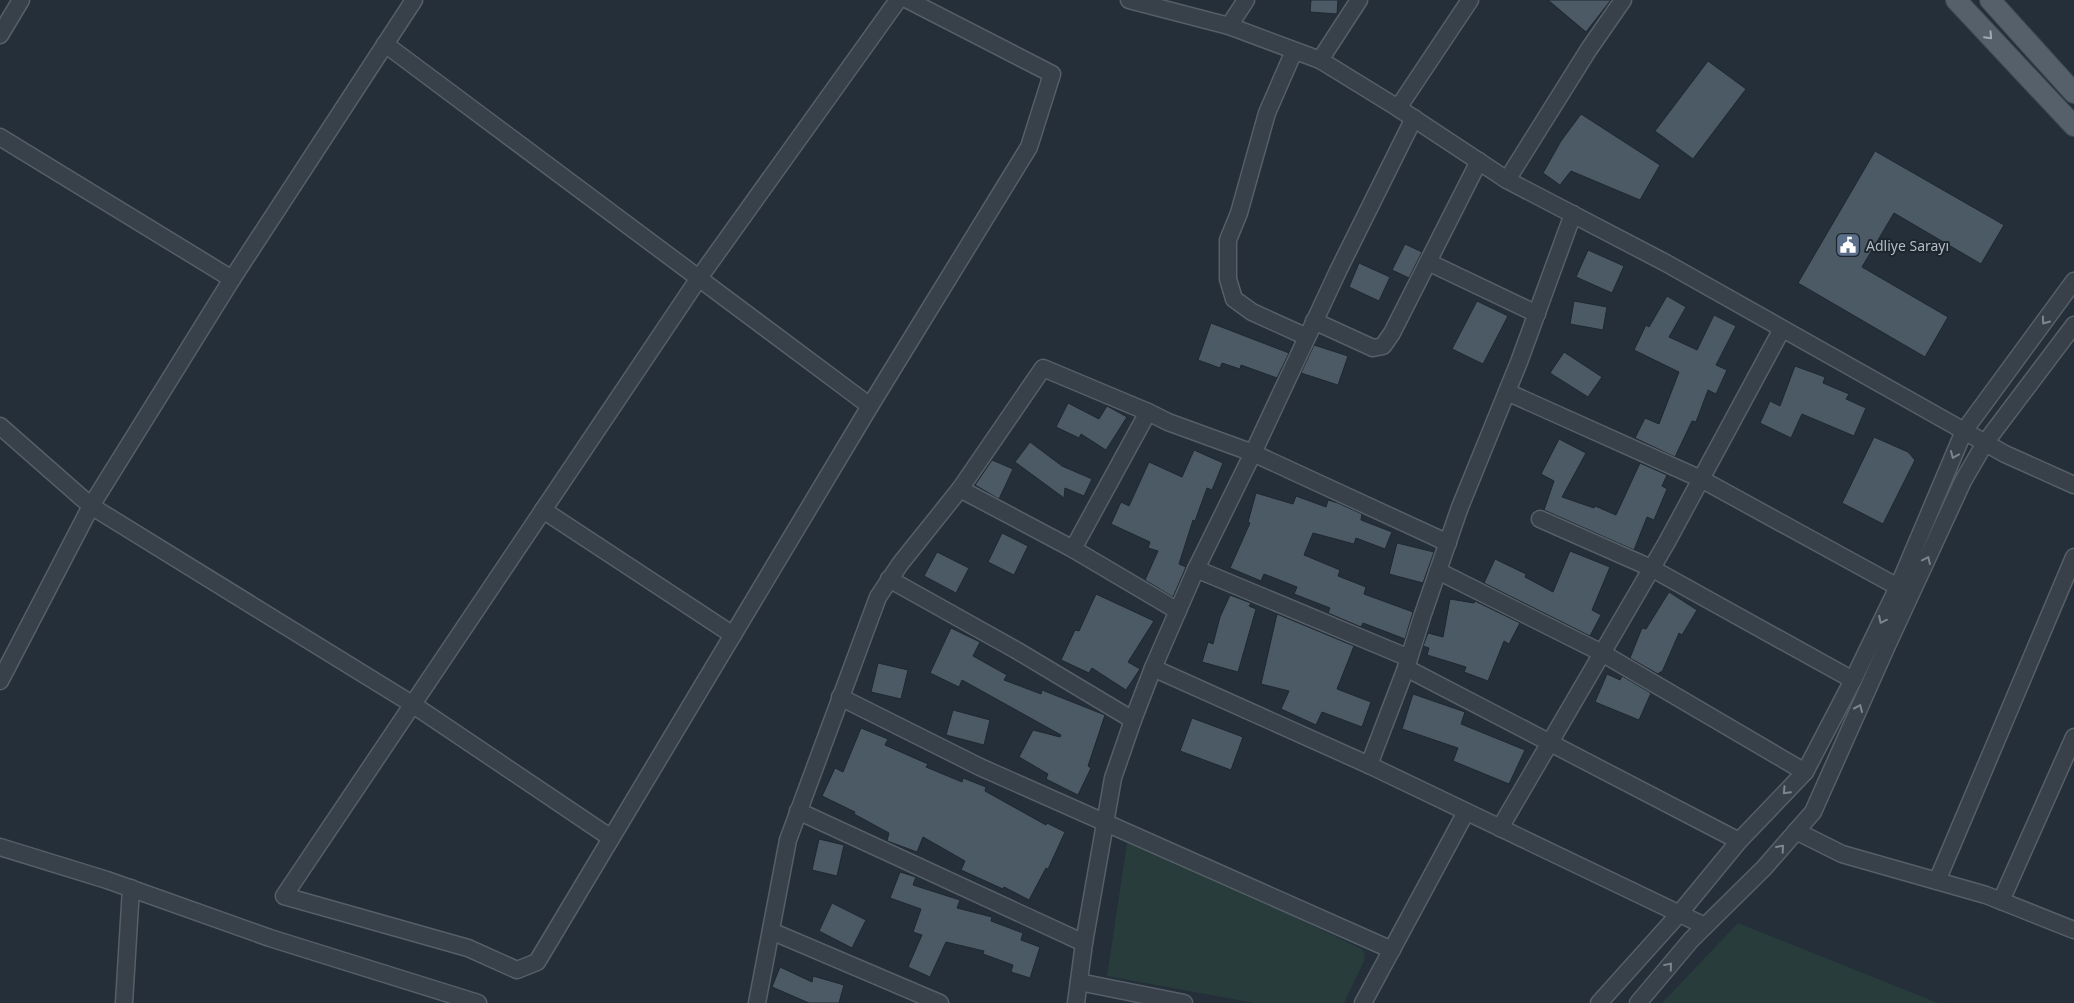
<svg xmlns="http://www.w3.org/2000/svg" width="2074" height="1003" font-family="'Noto Sans',sans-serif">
	<rect width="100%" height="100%" fill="#242f39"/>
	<g fill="#273c3b">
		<polygon points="1134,842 1362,949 1365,953 1364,961 1344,1003 1255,1003 1107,976 1127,843"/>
		<polygon points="1738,923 1938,1003 1662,1003"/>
	</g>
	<g fill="#4c5a65" stroke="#1f2831">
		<polygon points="1311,0 1338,0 1337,14 1310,12"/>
		<polygon points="1548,0 1611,0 1586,32"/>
		<polygon points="1708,61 1746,89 1693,159 1655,131"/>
		<polygon points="1581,114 1660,165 1640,200 1571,171 1560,185 1543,173 1561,141"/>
		<polygon points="1875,151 2004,225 1981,264 1894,213 1862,267 1948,317 1925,357 1798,283"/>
		<polygon points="1405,244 1422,252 1409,278 1392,270"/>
		<polygon points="1588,250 1624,266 1612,293 1576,277"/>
		<polygon points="1359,263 1390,277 1379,301 1349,287"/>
		<polygon points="1667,296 1686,307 1669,337 1697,350 1714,315 1736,326 1716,365 1727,370 1716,394 1708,390 1696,422 1692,421 1675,457 1635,438 1645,418 1659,424 1679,372 1634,350 1646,325 1649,327"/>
		<polygon points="1477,301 1508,316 1483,364 1452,349"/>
		<polygon points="1574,301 1607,307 1603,330 1570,324"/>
		<polygon points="1211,323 1289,353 1277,378 1241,365 1240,369 1222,363 1220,368 1198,360"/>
		<polygon points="1314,345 1348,356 1338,385 1301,373"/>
		<polygon points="1564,352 1602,377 1588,397 1550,373"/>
		<polygon points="1795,366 1825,377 1823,383 1849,394 1846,399 1866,408 1854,436 1802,414 1791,438 1760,423 1770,401 1780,406"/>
		<polygon points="1068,403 1099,419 1107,406 1127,417 1106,450 1081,434 1079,438 1056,427"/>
		<polygon points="1874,437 1908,452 1915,460 1883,524 1842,503"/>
		<polygon points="1559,439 1586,453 1562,497 1594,508 1595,506 1616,515 1640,463 1667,475 1662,486 1667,489 1654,520 1647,517 1634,550 1544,510 1554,481 1541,474"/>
		<polygon points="1030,442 1062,466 1092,479 1084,496 1065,488 1064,498 1015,462"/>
		<polygon points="1194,450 1223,463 1212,490 1207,488 1195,521 1193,520 1179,564 1186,567 1173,597 1145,580 1158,551 1148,548 1150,542 1111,524 1121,502 1129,506 1149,462 1182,477"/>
		<polygon points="992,460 1013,469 999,499 975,485"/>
		<polygon points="1256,493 1293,504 1296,496 1326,507 1328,500 1338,503 1362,514 1361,520 1392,532 1385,549 1356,538 1354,544 1313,533 1304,555 1340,570 1338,576 1366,587 1364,594 1413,612 1405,639 1363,623 1361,627 1328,613 1330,608 1294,594 1297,587 1264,574 1261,581 1230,568 1250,523 1248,522"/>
		<polygon points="1002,533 1028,546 1014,575 988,562"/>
		<polygon points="1397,543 1434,552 1423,583 1389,574"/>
		<polygon points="1570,551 1610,567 1592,610 1601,615 1590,636 1484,583 1495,559 1526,574 1525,577 1553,592"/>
		<polygon points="937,552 969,568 956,593 924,576"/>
		<polygon points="1669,592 1697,610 1682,635 1679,633 1662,672 1660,672 1658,674 1630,658 1642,628 1646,629"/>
		<polygon points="1096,594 1154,621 1128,662 1140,669 1126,690 1092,668 1089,673 1061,660 1075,630 1079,631"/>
		<polygon points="1230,595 1251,603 1249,606 1256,609 1238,672 1202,662 1208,642 1213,644 1220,617"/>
		<polygon points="1450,599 1474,603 1475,601 1520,623 1509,644 1504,641 1488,681 1464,672 1466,667 1427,655 1429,648 1423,646 1428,633 1443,637"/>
		<polygon points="1277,614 1354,646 1337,689 1371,702 1362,727 1322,712 1316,725 1281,709 1289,691 1261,684"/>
		<polygon points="951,628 980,642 973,656 1007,675 1004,680 1041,694 1042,690 1105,715 1088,766 1091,768 1078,795 1046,779 1048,774 1019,757 1033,730 1060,737 1061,735 962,680 959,687 930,673"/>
		<polygon points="878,663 908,670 901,699 871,692"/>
		<polygon points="1607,674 1620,680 1622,676 1651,693 1639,720 1595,702"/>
		<polygon points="1413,694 1465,712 1461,724 1525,750 1509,784 1453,761 1458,748 1402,729"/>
		<polygon points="953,710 990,720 984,745 946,735"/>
		<polygon points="1192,718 1243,737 1231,770 1180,751"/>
		<polygon points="861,728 888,739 885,745 928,764 926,767 962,782 963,778 986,787 985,791 1046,825 1047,823 1065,832 1048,869 1046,868 1029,900 1004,887 1003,889 961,870 965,861 923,837 917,852 887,841 889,833 854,814 855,812 822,796 835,768 843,772"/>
		<polygon points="819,839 844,845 837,876 812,870"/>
		<polygon points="900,872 916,877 913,885 960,900 957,908 992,917 991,921 1023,933 1021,940 1040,947 1030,978 1011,972 1013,965 983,954 984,951 946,942 930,977 908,967 922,935 913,932 921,909 890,898"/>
		<polygon points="832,903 866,920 852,948 819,931"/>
		<polygon points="780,967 812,982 813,976 844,985 839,1003 809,1003 772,987"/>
	</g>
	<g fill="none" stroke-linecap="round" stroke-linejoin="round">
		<defs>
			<g id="minor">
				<polyline points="898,0 699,278 284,896 468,948 517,970 537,962 870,406 1029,147 1052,74 908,0"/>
				<polyline points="1129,0 1229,26 1320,60 1398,108 1470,0"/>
				<polyline points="1229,26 1246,0"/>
				<polyline points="0,35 21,0"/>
				<polyline points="385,44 870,406"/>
				<polyline points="1294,51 1267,113 1239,213 1228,240 1228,279 1234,299 1252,312 1307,337"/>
				<polyline points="1320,60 1359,0"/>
				<polyline points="1398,108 1507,180 1666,263 2005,454 2074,485"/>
				<polyline points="0,137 232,279 414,0"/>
				<polyline points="1507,180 1589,49 1623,0"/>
				<polyline points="1428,262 1537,314"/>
				<polyline points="1314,321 1373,348 1383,346 1392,333 1479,161"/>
				<polyline points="1507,392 1701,479 1898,587"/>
				<polyline points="0,426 91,506 412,704 611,838"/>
				<polyline points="960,489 1043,368 1148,412"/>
				<polyline points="543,510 733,635"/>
				<polyline points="1540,519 1651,568 1853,680"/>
				<polyline points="1073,549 1148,412 1168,422 1253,453 1448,543"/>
				<polyline points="1196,569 1409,658"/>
				<polyline points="1438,571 1602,653 1805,772"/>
				<polyline points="889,579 1016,650 1133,720"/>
				<polyline points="1153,668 1369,765 1705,926"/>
				<polyline points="1406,668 1739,841"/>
				<polyline points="0,681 91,506 232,279"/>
				<polyline points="840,697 980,767 1392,950"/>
				<polyline points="1369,765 1406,668 1422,617 1460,507 1519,362 1573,214"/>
				<polyline points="798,811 1084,943"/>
				<polyline points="1500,828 1667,542 1782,329"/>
				<polyline points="1796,831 1842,854 1986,895 2074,930"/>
				<polyline points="0,847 107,880 270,938 478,1003"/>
				<polyline points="1937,881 2074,557"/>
				<polyline points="2001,901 2074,737"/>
				<polyline points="771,931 940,1003"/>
				<polyline points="1079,982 1184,1003"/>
				<polyline points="124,1003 131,888"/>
				<polyline points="757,1003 788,840 878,597 900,564 960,489 1073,549 1178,611"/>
				<polyline points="1076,1003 1084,943 1113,778 1133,720 1153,668 1196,569 1253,453 1338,271 1414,118"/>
				<polyline points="1363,1003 1466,812"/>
				<polyline points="1599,1003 1679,914 1739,841 1805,772 1853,680 1898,587 1964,431 2074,281"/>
				<polyline points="1638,1003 1691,940 1764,868 1813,812 1886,648 1963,481 1985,443 2074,325"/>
			</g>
			<g id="major">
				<polyline points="1956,0 2074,126"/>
				<polyline points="1990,0 2074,93"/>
			</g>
		</defs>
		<use href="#minor" stroke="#565f68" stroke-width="19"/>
		<use href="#major" stroke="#414a53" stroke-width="22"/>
		<use href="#minor" stroke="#38414a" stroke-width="16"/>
		<use href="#major" stroke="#56606a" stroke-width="20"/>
	</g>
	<defs><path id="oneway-chevron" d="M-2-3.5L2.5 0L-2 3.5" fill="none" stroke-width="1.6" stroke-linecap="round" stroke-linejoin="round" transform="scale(1.25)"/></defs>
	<use stroke="#a0aab3" href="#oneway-chevron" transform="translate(1989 36) rotate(47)"/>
	<g stroke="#7c858e">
		<use href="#oneway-chevron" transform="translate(2045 321) rotate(126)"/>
		<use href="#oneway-chevron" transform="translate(1954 455) rotate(113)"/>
		<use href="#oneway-chevron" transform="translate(1927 560) rotate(-65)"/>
		<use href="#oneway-chevron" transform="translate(1882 620) rotate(116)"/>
		<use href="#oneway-chevron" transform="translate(1859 708) rotate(-66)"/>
		<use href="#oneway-chevron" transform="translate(1786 791) rotate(133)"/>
		<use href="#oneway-chevron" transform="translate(1781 848) rotate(-49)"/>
		<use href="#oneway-chevron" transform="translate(1669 966) rotate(-50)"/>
	</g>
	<defs>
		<symbol id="civic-square" viewBox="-11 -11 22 22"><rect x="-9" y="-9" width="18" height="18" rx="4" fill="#5c6f8a" stroke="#1d262e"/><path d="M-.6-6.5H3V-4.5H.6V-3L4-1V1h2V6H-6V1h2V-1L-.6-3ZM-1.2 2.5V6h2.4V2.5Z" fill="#fff"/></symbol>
	</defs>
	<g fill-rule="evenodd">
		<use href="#civic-square" x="1834" y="231" width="28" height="28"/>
	</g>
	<g text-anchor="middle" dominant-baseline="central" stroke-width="4" stroke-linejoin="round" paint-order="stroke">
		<g font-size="14" fill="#b3bcc5" stroke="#1d262e" text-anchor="start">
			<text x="1866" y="245">Adliye Sarayı</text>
		</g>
	</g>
</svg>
